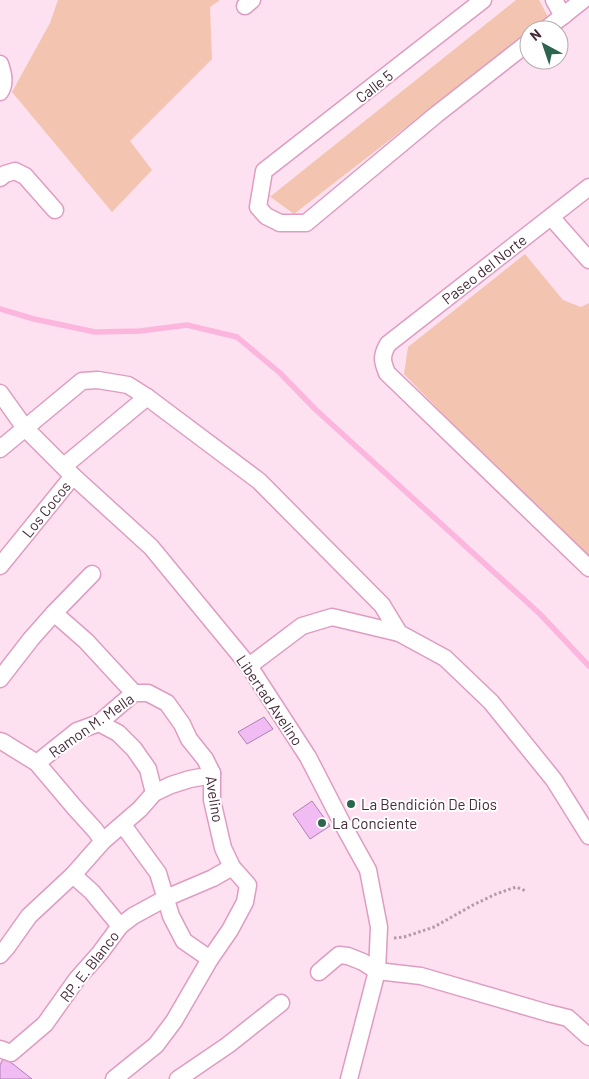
<svg xmlns="http://www.w3.org/2000/svg" width="589" height="1079" font-family="Barlow,sans-serif">
	<rect width="100%" height="100%" fill="#fee1f1"/>
	<g fill="#f3c4b0">
		<polygon points="58,0 220,0 210,7 212,59 130,141 152,170 112,212 12,92 50,23"/>
		<polygon points="516,0 539,0 548,17 531,30 529,30 529,32 294,214 261,190 271,196"/>
		<polygon points="525,254 563,300 581,307 589,303 589,558 566,541 404,374 408,347"/>
	</g>
	<g fill="none" stroke-linecap="round" stroke-linejoin="round">
		<polyline stroke="#fcb5dd" stroke-width="5.5" points="0,309 34,319 95,332 140,331 187,325 237,337 280,373 315,409 540,614 589,666"/>
	</g>
	<g fill="#f1bbf4" stroke="#b07fb4">
		<polygon points="264,717 273,729 247,744 238,732"/>
		<polygon points="312,801 330,826 310,839 293,814"/>
		<polygon points="4,1057 32,1079 0,1079 0,1065"/>
	</g>
	<g fill="none" stroke-linecap="round" stroke-linejoin="round">
		<defs>
			<g id="street">
				<polyline points="483,0 264,171 258,207 266,216 280,223 306,223 437,114 529,42"/>
				<polyline points="554,0 563,16"/>
				<polyline points="245,6 252,0"/>
				<polyline points="545,30 583,0"/>
				<path d="M0 64C3 73 6 83 0 92"/>
				<polyline points="0,178 5,174 15,171 25,176 55,210"/>
				<path d="M589 187 388 344C381 356 382 361 387 373L589 568"/>
				<polyline points="551,217 589,260"/>
				<polyline points="0,393 25,428 73,476 151,547 249,666 308,757 342,823 368,870 379,927 377,971 349,1079"/>
				<polyline points="0,449 82,381 98,380 128,385 147,397 259,481 382,605 399,633 445,658 491,702 554,780 589,836"/>
				<polyline points="64,466 147,397"/>
				<polyline points="0,566 73,476"/>
				<polyline points="54,613 92,574"/>
				<polyline points="249,666 302,626 332,617 399,633"/>
				<polyline points="0,679 31,639 54,613 86,641 134,693"/>
				<polyline points="99,723 118,733 134,749 148,769 154,793"/>
				<polyline points="0,741 3,742 37,763 75,808 95,830 103,841"/>
				<polyline points="37,763 77,731 99,723 134,693 148,693 167,703 182,724 189,739 205,759 212,773 212,800 223,848 232,867 248,885 245,902 230,930 210,959 174,1021 156,1045 114,1079"/>
				<polyline points="123,825 158,873 171,916 184,941 210,959"/>
				<polyline points="73,875 92,892 120,926"/>
				<polyline points="0,955 7,947 29,916 73,875 103,841 140,809 154,793 171,785 190,779 207,776 212,773"/>
				<polyline points="319,972 339,955 348,956 363,962 377,971 421,976 548,1013 568,1018 589,1037"/>
				<polyline points="0,1049 11,1053 45,1024 77,979 100,953 120,926 133,916 166,898 213,878 232,867"/>
				<polyline points="178,1079 228,1045 281,1003"/>
			</g>
		</defs>
		<use href="#street" stroke="#df9cc2" stroke-width="19"/>
		<polyline stroke="#b79aaa" stroke-width="3" stroke-dasharray="2.5 2.5" stroke-linecap="butt" points="394,938 404,937 434,927 473,905 496,894 516,887 526,891"/>
		<use href="#street" stroke="#fff" stroke-width="16"/>
	</g>
	<g fill="#2c654e" stroke="#fff" stroke-width="2">
		<circle cx="351" cy="804" r="5"/>
		<circle cx="322" cy="823" r="5"/>
	</g>
	<g text-anchor="middle" dominant-baseline="central" stroke-width="4" stroke-linejoin="round" paint-order="stroke">
		<g font-size="15" fill="#452a39" stroke="#fff">
			<text transform="translate(374 86) rotate(-38)">Calle 5</text>
			<text transform="translate(484 269) rotate(-38)">Paseo del Norte</text>
			<text transform="translate(46 509) rotate(-51)">Los Cocos</text>
			<text transform="translate(270 700) rotate(56)">Libertad Avelino</text>
			<text transform="translate(91 725) rotate(-35)">Ramon M. Mella</text>
			<text transform="translate(215 799) rotate(81)">Avelino</text>
			<text transform="translate(89 966) rotate(-52)">RP. E. Blanco</text>
		</g>
		<g font-size="15" fill="#452a39" stroke="#fff" text-anchor="start">
			<text x="361" y="804">La Bendición De Dios</text>
			<text x="332" y="823">La Conciente</text>
		</g>
	</g>
	<g transform="translate(544 45) rotate(320)"><circle r="24" fill="#ffffff" stroke="#b5aab0"/>
	<path d="M0-4L9 19L0 12L-9 19Z" fill="#2c654e"/>
	<text y="-8" font-size="14" font-weight="bold" text-anchor="middle" fill="#452a39">N</text>
	</g>
</svg>
